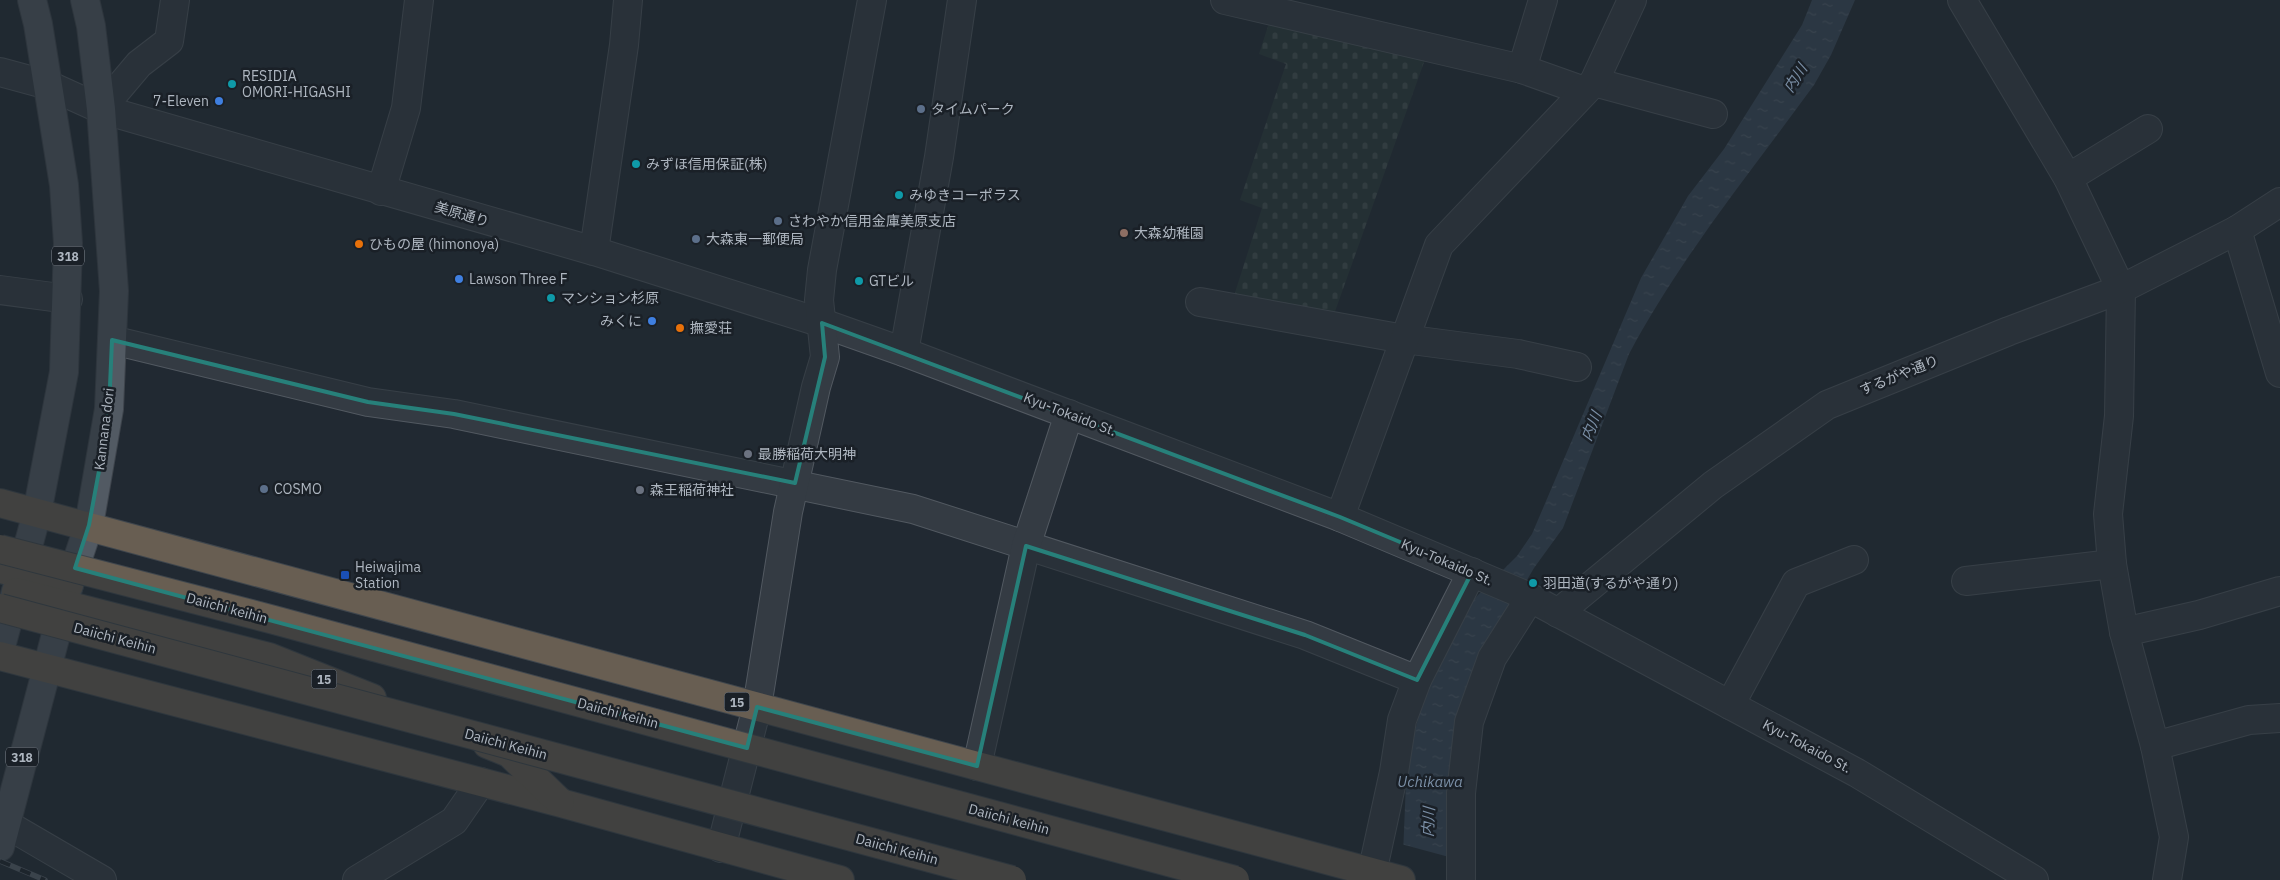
<svg xmlns="http://www.w3.org/2000/svg" width="2280" height="880" font-family="'IBM Plex Sans','Noto Sans JP',sans-serif">
	<defs>
		<pattern id="cemetery-stones" width="16" height="16" patternUnits="userSpaceOnUse" patternTransform="scale(1.25)"><rect width="16" height="16" fill="#293938"/><path d="M2 7V4a2 2 0 0 1 4 0v3zM10 15v-3a2 2 0 0 1 4 0v3z" fill="#465353"/></pattern>
		<pattern id="water-ripples" width="26" height="14" patternUnits="userSpaceOnUse" patternTransform="scale(1.25)"><rect width="26" height="14" fill="#394859"/><path d="M2 4q2-2 4 0t4 0M15 11q2-2 4 0t4 0" fill="none" stroke="#53606f"/></pattern>
	</defs>
	<rect width="100%" height="100%" fill="#212932"/>
	<polygon fill="url(#cemetery-stones)" points="1272,14 1428,51 1333,317 1233,299 1262,208 1240,200 1286,64 1259,54"/>
	<path fill="url(#water-ripples)" d="M1812 0H1855L1831 55 1814 85C1750 173 1680 258 1629 354L1563 528 1534 568 1508 612 1456 754 1447 841 1446 880H1402L1406 782 1410 751 1423 699 1474 599 1517 556 1532 534 1641 278 1688 196 1724 149 1802 25Z"/>
	<polygon fill="#212932" points="1401,844 1449,857 1449,880 1399,880"/>
	<g fill="none" stroke-linecap="round" stroke-linejoin="round">
		<defs>
			<g id="minor">
				<polyline points="1225,0 1522,69 1584,91"/>
				<polyline points="1962,0 2068,178 2121,289 2119,416 2108,514 2112,564 2124,632 2155,746 2174,837 2167,880"/>
				<polyline points="1522,69 1543,0"/>
				<polyline points="0,72 48,85 101,109 594,251 822,323 904,352 1340,517 1525,595 1857,773 2034,880"/>
				<polyline points="1594,82 1713,114"/>
				<polyline points="101,109 139,64 169,41 175,0"/>
				<polyline points="2068,178 2148,129"/>
				<polyline points="381,191 406,108 419,0"/>
				<polyline points="2237,230 2280,373"/>
				<polyline points="594,251 624,45 628,0"/>
				<polyline points="0,290 68,299"/>
				<polyline points="1200,302 1404,339 1518,354 1577,367"/>
				<polyline points="112,340 368,402 454,414 913,509 1305,635 1417,680"/>
				<polyline points="904,352 939,157 962,0"/>
				<polyline points="1340,517 1439,245 1594,82 1632,0"/>
				<polyline points="1966,581 2112,564"/>
				<polyline points="1558,613 1713,485 1827,405 2009,331 2121,289 2237,230 2280,202"/>
				<polyline points="2124,632 2199,615 2280,591"/>
				<polyline points="1730,705 1796,583 1854,560"/>
				<polyline points="2155,746 2249,720 2280,718"/>
				<polyline points="977,766 1026,546 1069,414"/>
				<polyline points="6,824 102,880"/>
				<polyline points="721,848 757,707 788,512 816,387 825,357 819,300 822,270 872,0"/>
				<polyline points="1372,873 1394,772 1402,720 1417,680 1472,572"/>
				<polyline points="357,880 454,821 481,782"/>
				<polyline points="1461,880 1461,793 1469,722 1492,658 1530,598"/>
			</g>
			<g id="major">
				<polyline points="0,650 37,513 64,372 68,243 64,185 38,24 32,0"/>
				<polyline points="0,847 69,585 89,525 109,409 114,291 101,109 91,26 85,0"/>
			</g>
			<g id="highway">
				<polyline points="0,503 1401,880"/>
				<polyline points="0,569 69,585"/>
				<polyline points="16,592 269,657 372,698"/>
				<polyline points="0,656 561,803 840,880"/>
				<polyline points="487,744 509,753 560,802"/>
			</g>
		</defs>
		<use href="#minor" stroke="#525961" stroke-width="30"/>
		<use href="#major" stroke="#3e444c" stroke-width="30"/>
		<use href="#highway" stroke="#3f464d" stroke-width="30"/>
		<use href="#minor" stroke="#343b43" stroke-width="28"/>
		<use href="#major" stroke="#525a63" stroke-width="28"/>
		<use href="#highway" stroke="#685e52" stroke-width="28"/>
		<defs>
			<polyline id="rail" points="0,861 45,880"/>
		</defs>
		<use href="#rail" stroke="#5a626c" stroke-width="5.5"/>
		<use href="#rail" stroke="#1a2027" stroke-width="4" stroke-dasharray="11" stroke-linecap="butt"/>
		<defs>
			<g id="highway-bridge">
				<polyline points="0,549 274,620 1235,880"/>
				<polyline points="0,608 1012,880"/>
			</g>
		</defs>
		<use href="#highway-bridge" stroke="#3f464d" stroke-width="30" stroke-linecap="butt"/>
		<use href="#highway-bridge" stroke="#685e52" stroke-width="28"/>
	</g>
	<path d="M0 0H2280V880H0ZM822 323 1340 517 1472 572 1417 680 1305 635 1026 546 977 766 757 707 747 748 75 568 89 525 101 460 109 409 112 340 368 402 454 414 795 483 825 357Z" fill="#212932" fill-opacity=".55" fill-rule="evenodd"/>
	<path fill="none" stroke="#27807a" stroke-width="4" stroke-linejoin="round" d="M822 323 1340 517 1472 572 1417 680 1305 635 1026 546 977 766 757 707 747 748 75 568 89 525 101 460 109 409 112 340 368 402 454 414 795 483 825 357Z"/>
	<g fill="#0f9aa8" stroke="#1a2027" stroke-width="2">
		<circle cx="232" cy="84" r="5"/>
		<circle cx="636" cy="164" r="5"/>
		<circle cx="899" cy="195" r="5"/>
		<circle cx="859" cy="281" r="5"/>
		<circle cx="551" cy="298" r="5"/>
		<circle cx="1533" cy="583" r="5"/>
	</g>
	<g fill="#3f7fe0" stroke="#1a2027" stroke-width="2">
		<circle cx="219" cy="101" r="5"/>
		<circle cx="459" cy="279" r="5"/>
		<circle cx="652" cy="321" r="5"/>
	</g>
	<g fill="#5c6f8a" stroke="#1a2027" stroke-width="2">
		<circle cx="921" cy="109" r="5"/>
		<circle cx="778" cy="221" r="5"/>
		<circle cx="696" cy="239" r="5"/>
		<circle cx="264" cy="489" r="5"/>
	</g>
	<circle fill="#8d6e63" stroke="#1a2027" stroke-width="2" cx="1124" cy="233" r="5"/>
	<g fill="#e8710a" stroke="#1a2027" stroke-width="2">
		<circle cx="359" cy="244" r="5"/>
		<circle cx="680" cy="328" r="5"/>
	</g>
	<g fill="#6b7280" stroke="#1a2027" stroke-width="2">
		<circle cx="748" cy="454" r="5"/>
		<circle cx="640" cy="490" r="5"/>
	</g>
	<rect fill="#1a4fb4" stroke="#1a2027" stroke-width="2" x="340" y="570" width="10" height="10" rx="2.5"/>
	<g text-anchor="middle" dominant-baseline="central" stroke-width="5" stroke-linejoin="round" paint-order="stroke">
		<g fill="#1a2027" stroke="#828992" stroke-width="1">
			<rect x="52" y="246.5" width="32" height="19" rx="4"/>
			<rect x="311.5" y="669.5" width="25" height="19" rx="4"/>
			<rect x="724.5" y="692.5" width="25" height="19" rx="4"/>
			<rect x="6" y="747.5" width="32" height="19" rx="4"/>
		</g>
		<g font-size="12" font-weight="bold" fill="#aeb6c0">
			<text x="68" y="256">318</text>
			<text x="324" y="679">15</text>
			<text x="737" y="702">15</text>
			<text x="22" y="757">318</text>
		</g>
		<g font-size="14" fill="#aeb6c0" stroke="#1a2027" text-anchor="start">
			<text x="242" y="76">RESIDIA<tspan x="242" dy="16">OMORI-HIGASHI</tspan></text>
			<text x="209" y="101" text-anchor="end">7-Eleven</text>
			<text x="931" y="109">タイムパーク</text>
			<text x="646" y="164">みずほ信用保証(株)</text>
			<text x="909" y="195">みゆきコーポラス</text>
			<text x="788" y="221">さわやか信用金庫美原支店</text>
			<text x="1134" y="233">大森幼稚園</text>
			<text x="706" y="239">大森東一郵便局</text>
			<text x="369" y="244">ひもの屋 (himonoya)</text>
			<text x="469" y="279">Lawson Three F</text>
			<text x="869" y="281">GTビル</text>
			<text x="561" y="298">マンション杉原</text>
			<text x="642" y="321" text-anchor="end">みくに</text>
			<text x="690" y="328">撫愛荘</text>
			<text x="758" y="454">最勝稲荷大明神</text>
			<text x="274" y="489">COSMO</text>
			<text x="650" y="490">森王稲荷神社</text>
			<text x="355" y="567">Heiwajima<tspan x="355" dy="16">Station</tspan></text>
			<text x="1543" y="583">羽田道(するがや通り)</text>
		</g>
		<g font-size="14" fill="#aeb6c0" stroke="#1a2027">
			<text transform="translate(462 214) rotate(16)">美原通り</text>
			<text transform="translate(1899 375) rotate(-22)">するがや通り</text>
			<text transform="translate(1070 414) rotate(21)">Kyu-Tokaido St.</text>
			<text transform="translate(104 429) rotate(-83)">Kannana dori</text>
			<text transform="translate(1447 562) rotate(23)">Kyu-Tokaido St.</text>
			<text transform="translate(227 608) rotate(15)">Daiichi keihin</text>
			<text transform="translate(115 638) rotate(15)">Daiichi Keihin</text>
			<text transform="translate(618 713) rotate(15)">Daiichi keihin</text>
			<text transform="translate(506 744) rotate(15)">Daiichi Keihin</text>
			<text transform="translate(1807 746) rotate(28)">Kyu-Tokaido St.</text>
			<text transform="translate(1009 819) rotate(15)">Daiichi keihin</text>
			<text transform="translate(897 849) rotate(15)">Daiichi Keihin</text>
		</g>
		<g font-size="15" font-style="italic" fill="#7a8ea5" stroke="#1a2027">
			<text transform="translate(1795 78) rotate(-57)">内川</text>
			<text transform="translate(1591 426) rotate(-67)">内川</text>
			<text x="1430" y="781">Uchikawa</text>
			<text transform="translate(1428 822) rotate(-87)">内川</text>
		</g>
	</g>
</svg>
